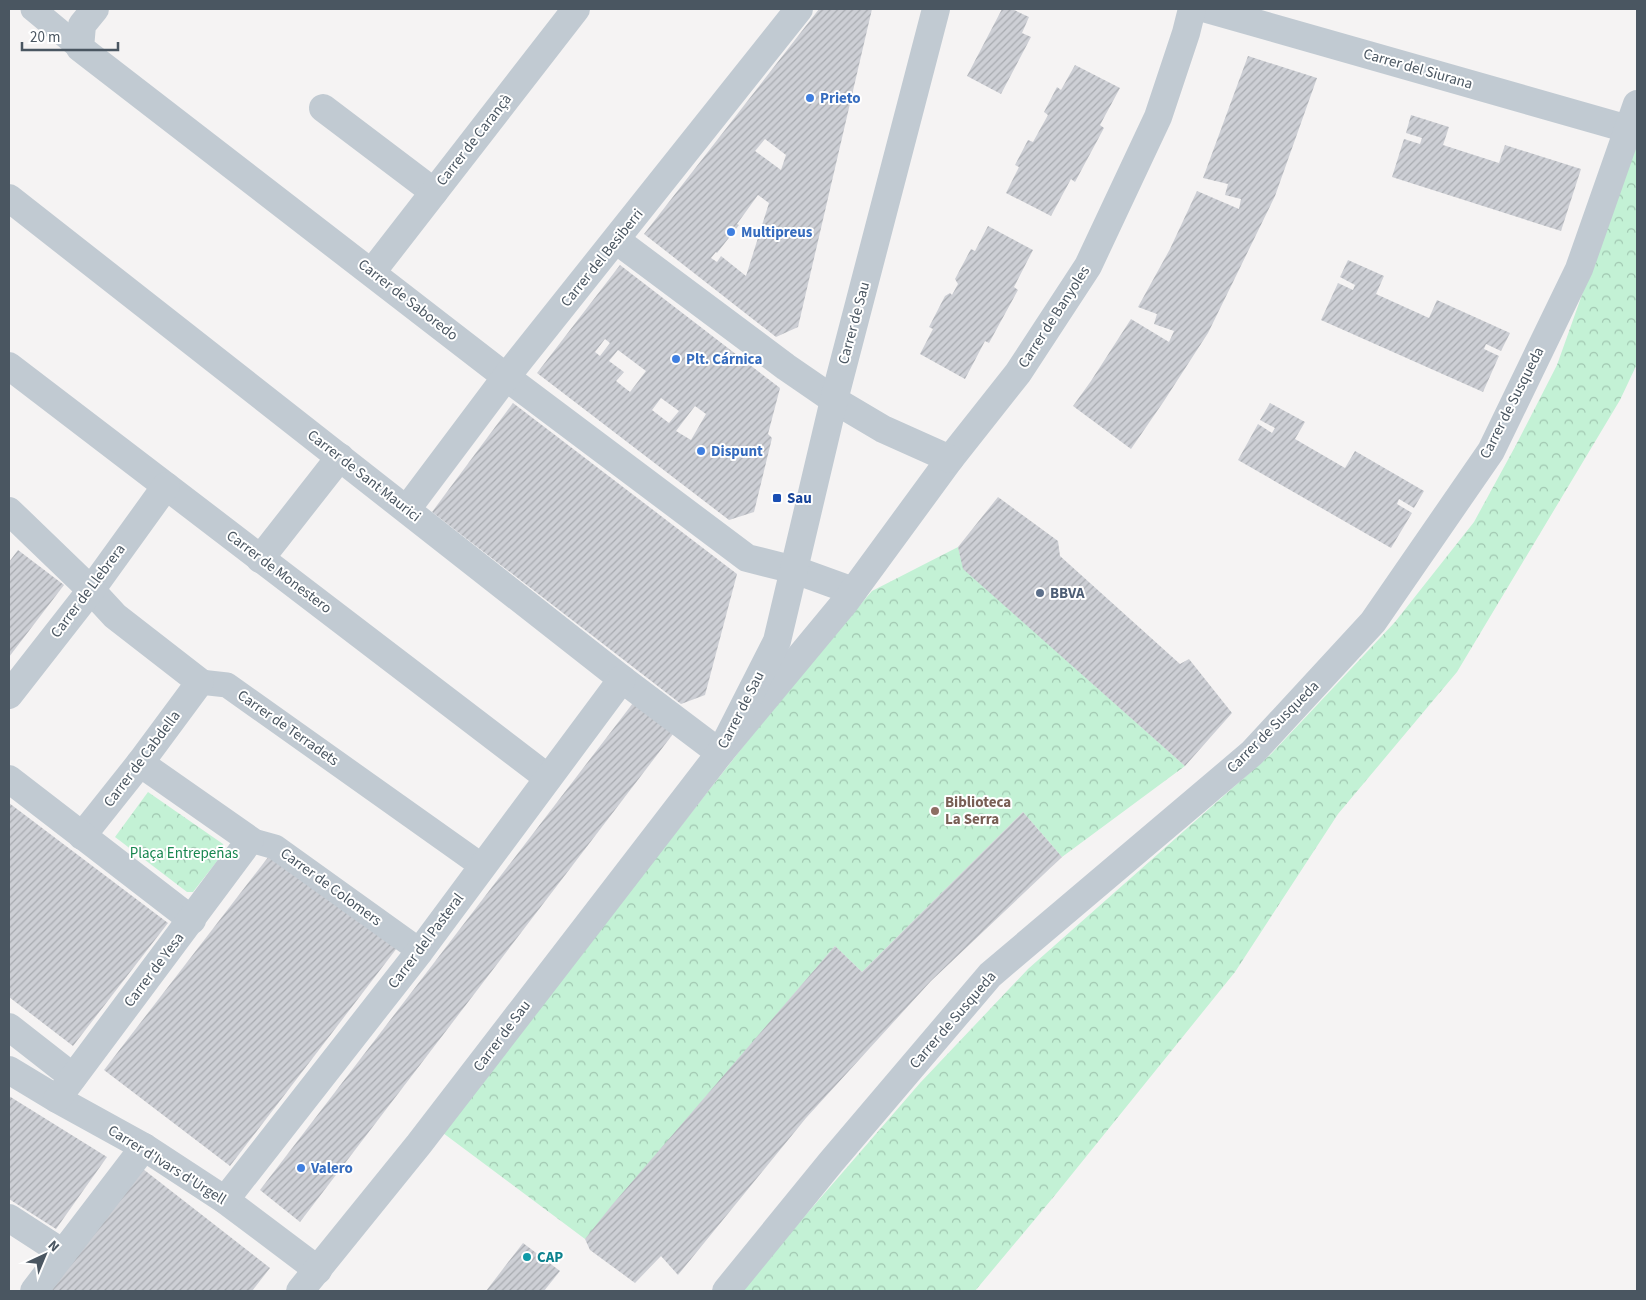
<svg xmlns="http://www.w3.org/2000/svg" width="1646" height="1300" font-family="'Source Sans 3',sans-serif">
	<defs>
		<pattern id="park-crowns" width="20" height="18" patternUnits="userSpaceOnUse" patternTransform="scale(1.25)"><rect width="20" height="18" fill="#c3f1d5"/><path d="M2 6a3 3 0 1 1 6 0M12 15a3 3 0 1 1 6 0" fill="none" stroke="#a0c6b0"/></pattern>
		<pattern id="building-hatch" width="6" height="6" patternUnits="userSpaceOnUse" patternTransform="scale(1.25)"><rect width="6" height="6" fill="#cdcfd5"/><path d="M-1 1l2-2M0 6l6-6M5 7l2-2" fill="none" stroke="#a8abb0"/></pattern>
	</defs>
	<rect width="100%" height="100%" fill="#f5f3f3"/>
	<g fill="url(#park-crowns)">
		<polygon points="1637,140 1637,364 1620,400 1457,672 1338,814 1235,972 1056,1194 975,1291 740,1291 920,1083 1028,969 1271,754 1395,622 1474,522 1516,445 1557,365"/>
		<polygon points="958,547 964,569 1185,766 1062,857 1023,812 862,972 835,946 585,1239 439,1130 589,943 793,683 872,591"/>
		<polygon points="148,792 223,844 225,851 193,892 187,892 115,837"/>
	</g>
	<g fill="url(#building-hatch)" fill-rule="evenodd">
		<path d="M819 9H872L798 327 776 337 644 234ZM765 139 786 155 781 170 755 151ZM758 195 769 203 746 276 721 256 717 262 711 258 716 252 717 253 739 225 737 224Z"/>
		<polygon points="1002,9 1012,9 1029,17 1022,33 1031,37 1001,94 967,76"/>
		<polygon points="1248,56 1317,78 1275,196 1234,280 1208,333 1164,401 1131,449 1073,406 1091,381 1131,319 1169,342 1174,331 1154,324 1157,314 1138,307 1170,249 1197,191 1239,209 1241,199 1225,195 1228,184 1203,178"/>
		<polygon points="1075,65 1120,88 1100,125 1104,128 1075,182 1071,179 1051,216 1006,193 1019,167 1015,165 1028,140 1033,142 1048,115 1044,112 1057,87 1061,90"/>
		<polygon points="1411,115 1449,127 1443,145 1499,163 1505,145 1581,169 1561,231 1392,177 1404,139 1420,144 1422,138 1406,133"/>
		<polygon points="988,226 1033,250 1014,287 1018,290 989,343 985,341 965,379 920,354 933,329 929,327 945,296 950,293 952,295 958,284 955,279 971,249 975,251"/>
		<polygon points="1348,260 1384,276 1376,294 1429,318 1437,300 1510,333 1501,351 1486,344 1484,349 1499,356 1483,392 1321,320 1338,283 1353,290 1355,285 1340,277"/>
		<path d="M620 265 780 388 768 434 772 438 754 512 729 520 537 373ZM605 339 610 343 600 356 595 352ZM618 350 646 371 630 392 616 381 624 372 609 361ZM661 398 679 411 669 423 652 410ZM695 406 706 414 691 440 676 431Z"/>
		<polygon points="513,403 737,574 705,695 681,704 432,512"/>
		<polygon points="1270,403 1305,422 1295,439 1345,468 1355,451 1424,491 1414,508 1399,499 1397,504 1412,513 1391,548 1238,460 1258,424 1272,433 1275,428 1260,420"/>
		<polygon points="998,497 1058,541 1060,556 1180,664 1189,659 1232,713 1185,766 963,569 958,547"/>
		<polygon points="18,550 64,585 9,657 9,562"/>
		<polygon points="633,703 673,734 300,1222 260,1190"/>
		<polygon points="9,803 168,923 73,1046 9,997"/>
		<polygon points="1023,812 1062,857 931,981 806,1118 678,1275 661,1256 635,1283 590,1250 585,1239 612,1205 835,946 862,972"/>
		<polygon points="269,856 397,948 230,1166 104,1070"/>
		<polygon points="9,1096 107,1157 56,1229 9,1199"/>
		<polygon points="143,1169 270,1268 252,1291 50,1291"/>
		<polygon points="523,1243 560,1271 544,1291 486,1291"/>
	</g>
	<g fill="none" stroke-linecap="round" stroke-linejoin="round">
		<g stroke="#c1cad2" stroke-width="25">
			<polyline points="33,9 80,48"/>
			<polyline points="200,682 227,685 482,866"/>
			<polyline points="250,840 275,847 420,951"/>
		</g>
		<g stroke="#c1cad2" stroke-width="28">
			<polyline points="95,9 82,25 80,48 506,377 747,558 795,570 853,591"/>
			<polyline points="1207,9 1628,129"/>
			<polyline points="323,108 434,192"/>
			<polyline points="9,198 622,679 720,753 846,601 950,459 1018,373 1088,266 1158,117 1186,33 1192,9"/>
			<polyline points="616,240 786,367 834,400 883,429 950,459"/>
			<polyline points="372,272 576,9"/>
			<polyline points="9,366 548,778"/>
			<polyline points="407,509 506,377 799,9"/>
			<polyline points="9,511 91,590 115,616 200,682 140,763 82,836"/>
			<polyline points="260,559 340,457"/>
			<polyline points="9,695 91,590 166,486"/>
			<polyline points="9,779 192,920"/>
			<polyline points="9,1027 73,1077"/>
			<polyline points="9,1070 57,1099 144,1147 225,1200 318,1270"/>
			<polyline points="57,1099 250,840 140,763"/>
			<polyline points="225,1200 420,951 622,679"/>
			<polyline points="9,1218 63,1253"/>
			<polyline points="34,1291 144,1147"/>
			<polyline points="726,1291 831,1162 990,975 1252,753 1373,622 1491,451 1579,269 1637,104"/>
		</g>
		<polyline stroke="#c1cad2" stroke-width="28" points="300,1291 419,1144 720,753 777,641 834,400 936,9"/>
	</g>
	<g fill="#3f7fe0" stroke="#fff" stroke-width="2">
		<circle cx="810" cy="98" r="5"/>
		<circle cx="731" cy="232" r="5"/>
		<circle cx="676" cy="359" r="5"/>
		<circle cx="701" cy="451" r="5"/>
		<circle cx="301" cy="1168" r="5"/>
	</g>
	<rect fill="#1a4fb4" stroke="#fff" stroke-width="2" x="772" y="493" width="10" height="10" rx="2.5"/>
	<circle fill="#5c6f8a" stroke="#fff" stroke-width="2" cx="1040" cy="593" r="5"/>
	<circle fill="#8d6e63" stroke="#fff" stroke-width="2" cx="935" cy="811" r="5"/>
	<circle fill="#0f9aa8" stroke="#fff" stroke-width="2" cx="527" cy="1257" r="5"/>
	<g text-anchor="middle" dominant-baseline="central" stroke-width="4" stroke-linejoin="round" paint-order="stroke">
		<g font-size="15" fill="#4a5661" stroke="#fff">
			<text transform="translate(1418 69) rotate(16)">Carrer del Siurana</text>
			<text transform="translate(474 140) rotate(-52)">Carrer de Carançà</text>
			<text transform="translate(602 258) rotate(-51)">Carrer del Besiberri</text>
			<text transform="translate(408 300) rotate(38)">Carrer de Saboredo</text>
			<text transform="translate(1054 317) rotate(-57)">Carrer de Banyoles</text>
			<text transform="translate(854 323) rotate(-75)">Carrer de Sau</text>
			<text transform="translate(1512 403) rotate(-63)">Carrer de Susqueda</text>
			<text transform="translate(364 476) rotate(38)">Carrer de Sant Maurici</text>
			<text transform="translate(279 572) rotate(37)">Carrer de Monestero</text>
			<text transform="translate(88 591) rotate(-53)">Carrer de Llebrera</text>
			<text transform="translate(741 710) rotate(-63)">Carrer de Sau</text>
			<text transform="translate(1273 727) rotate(-45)">Carrer de Susqueda</text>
			<text transform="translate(288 728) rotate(35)">Carrer de Terradets</text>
			<text transform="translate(142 759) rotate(-53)">Carrer de Cabdella</text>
			<text transform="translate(331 887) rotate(36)">Carrer de Colomers</text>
			<text transform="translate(426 941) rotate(-53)">Carrer del Pasteral</text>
			<text transform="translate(154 970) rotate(-53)">Carrer de Yesa</text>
			<text transform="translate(953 1020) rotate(-49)">Carrer de Susqueda</text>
			<text transform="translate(502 1036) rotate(-53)">Carrer de Sau</text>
			<text transform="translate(167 1165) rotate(32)">Carrer d'Ivars d'Urgell</text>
		</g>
		<g font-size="15" font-weight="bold" fill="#366cbe" stroke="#fff" text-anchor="start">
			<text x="820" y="98">Prieto</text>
			<text x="741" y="232">Multipreus</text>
			<text x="686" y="359">Plt. Cárnica</text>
			<text x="711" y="451">Dispunt</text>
			<text x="311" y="1168">Valero</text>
		</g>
		<g font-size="15" font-weight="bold" fill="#164399" stroke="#fff" text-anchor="start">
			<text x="787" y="498">Sau</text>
		</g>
		<g font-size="15" font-weight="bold" fill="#4e5e75" stroke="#fff" text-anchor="start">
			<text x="1050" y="593">BBVA</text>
		</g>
		<g font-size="15" font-weight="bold" fill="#785e54" stroke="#fff" text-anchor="start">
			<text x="945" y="802">Biblioteca<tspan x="945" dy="17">La Serra</tspan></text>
		</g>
		<g font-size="15" fill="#17864f" stroke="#fff">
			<text x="184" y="853">Plaça Entrepeñas</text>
		</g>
		<g font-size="15" font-weight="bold" fill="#0d838f" stroke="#fff" text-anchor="start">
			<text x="537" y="1257">CAP</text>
		</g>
	</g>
	<rect width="1646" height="1300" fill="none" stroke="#4a5661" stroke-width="20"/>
	<g transform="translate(45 1255) rotate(44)" stroke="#ffffff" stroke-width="4" paint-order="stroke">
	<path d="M0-4L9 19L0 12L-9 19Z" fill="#4a5661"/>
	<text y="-8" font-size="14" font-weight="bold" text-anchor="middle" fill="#4a5661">N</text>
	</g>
	<path d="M22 42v8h96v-8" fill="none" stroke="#4a5661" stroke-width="2.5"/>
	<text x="30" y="42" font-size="15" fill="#4a5661" stroke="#ffffff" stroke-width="4" paint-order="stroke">20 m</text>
</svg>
